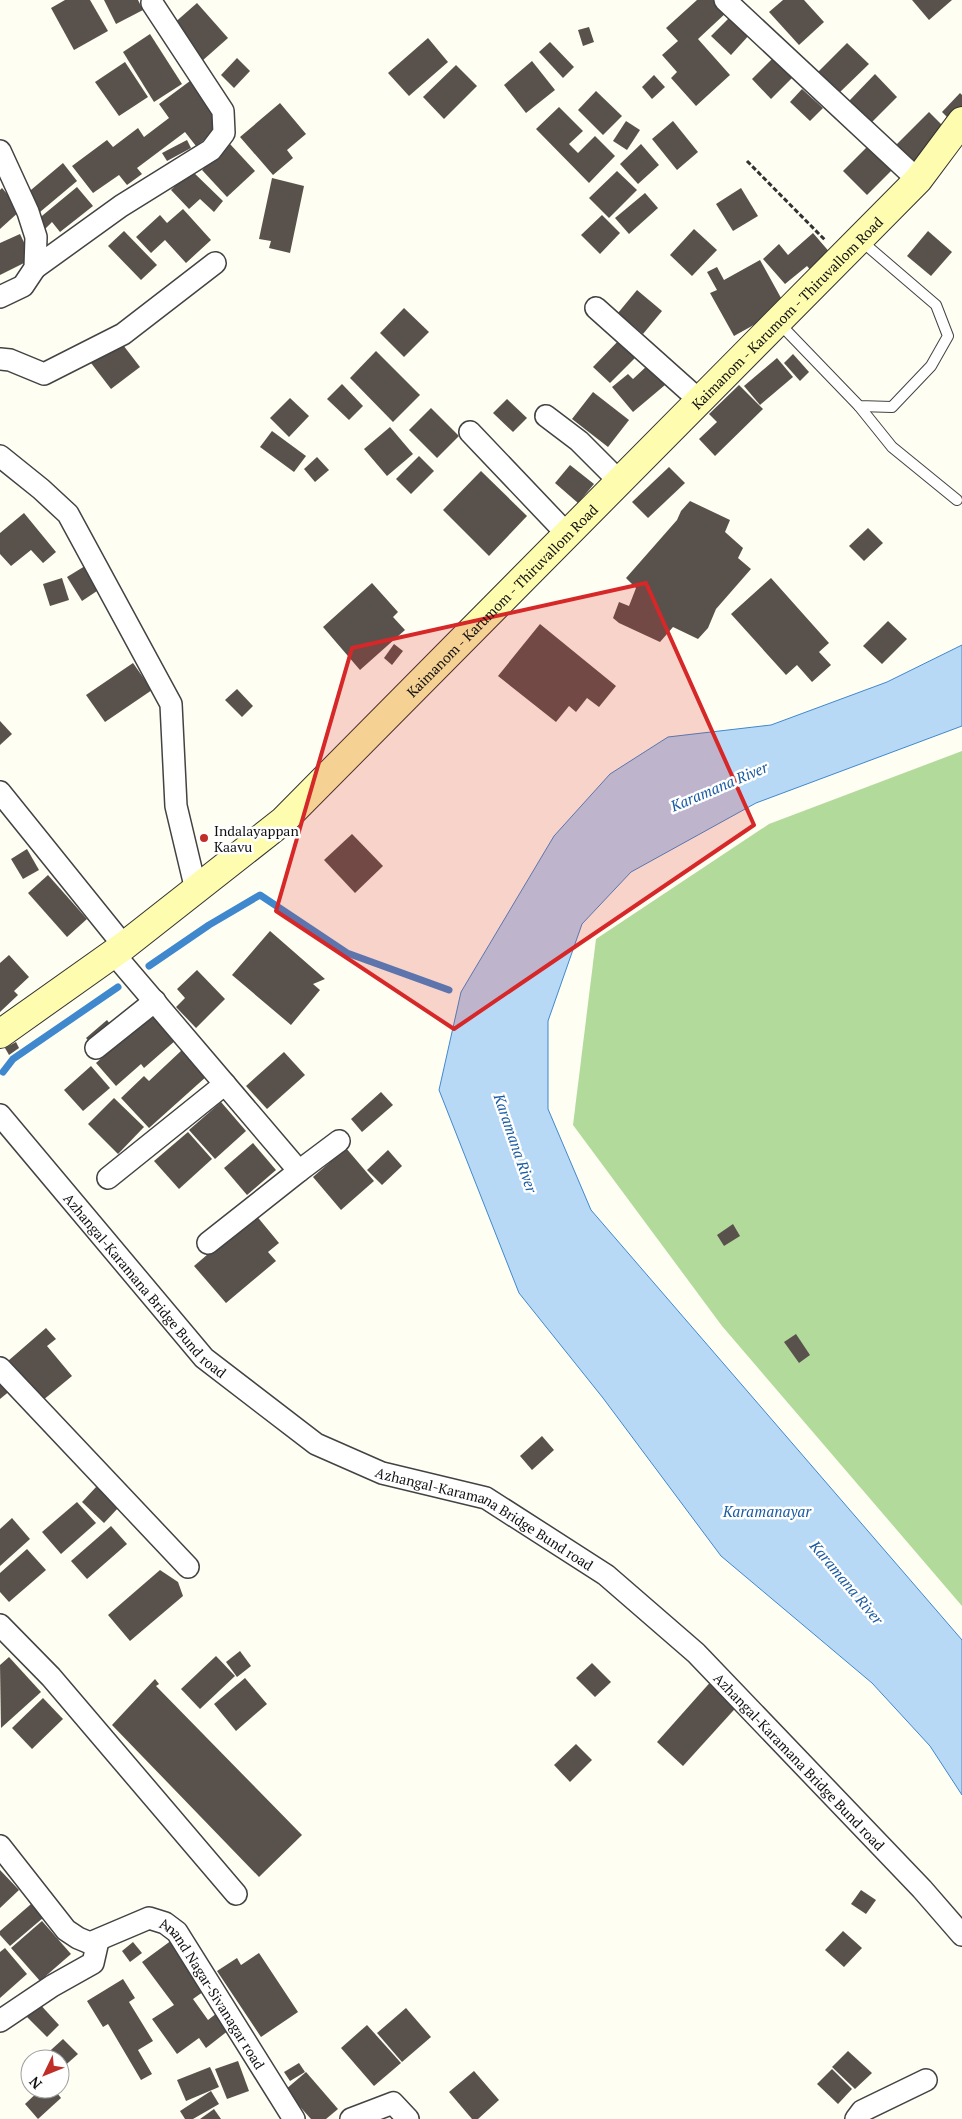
<svg xmlns="http://www.w3.org/2000/svg" width="962" height="2119" font-family="'PT Serif',serif">
	<rect width="100%" height="100%" fill="#fffef3"/>
	<polygon fill="#b2db9b" points="962,751 962,1606 722,1326 573,1125 596,939 769,824"/>
	<polygon fill="#b8d9f6" stroke="#3f88cd" points="962,645 962,726 756,803 631,872 582,924 548,1021 548,1109 591,1210 962,1640 962,1795 930,1746 872,1683 721,1556 603,1398 519,1293 439,1090 461,992 554,836 610,774 668,737 771,725 887,682"/>
	<g fill="none" stroke-linecap="round" stroke-linejoin="round">
		<g stroke="#3f88cd" stroke-width="7">
			<polyline points="149,966 209,925 260,895 347,953 449,990"/>
			<polyline points="3,1072 13,1059 118,987"/>
		</g>
	</g>
	<g fill="#59524c">
		<polygon points="65,0 90,0 108,31 74,50 51,8"/>
		<polygon points="104,0 138,0 143,10 116,24"/>
		<polygon points="697,0 716,0 727,12 698,39 730,75 696,106 671,78 677,72 662,55 678,41 666,28"/>
		<polygon points="783,0 804,0 824,22 799,45 769,12"/>
		<polygon points="912,0 952,0 929,20"/>
		<polygon points="197,3 228,38 202,61 172,25"/>
		<polygon points="732,15 751,33 731,55 711,36"/>
		<polygon points="589,27 594,42 583,46 578,30"/>
		<polygon points="150,34 182,84 154,102 123,52"/>
		<polygon points="428,38 448,62 409,96 388,73"/>
		<polygon points="550,42 574,67 563,78 539,52"/>
		<polygon points="847,43 869,64 839,93 817,73"/>
		<polygon points="776,55 796,74 771,99 752,79"/>
		<polygon points="237,58 250,71 234,88 221,75"/>
		<polygon points="532,61 555,90 526,113 504,85"/>
		<polygon points="125,62 148,97 119,116 95,82"/>
		<polygon points="456,65 477,86 444,119 423,97"/>
		<polygon points="875,74 897,97 871,123 849,101"/>
		<polygon points="654,75 665,87 652,99 642,87"/>
		<polygon points="190,81 224,125 196,146 185,132 137,168 142,174 127,185 119,175 93,193 72,166 107,140 113,147 138,128 144,137 169,118 159,104"/>
		<polygon points="802,89 823,108 810,121 790,102"/>
		<polygon points="596,91 622,116 603,135 578,110"/>
		<polygon points="960,93 962,95 962,116 954,124 942,112"/>
		<polygon points="280,103 306,134 287,150 293,158 273,175 240,137"/>
		<polygon points="559,107 583,131 569,144 578,153 595,136 615,156 589,183 536,129"/>
		<polygon points="929,112 949,132 914,167 894,147"/>
		<polygon points="626,121 640,130 627,150 613,141"/>
		<polygon points="673,121 698,152 677,170 652,139"/>
		<polygon points="187,140 191,148 167,161 162,153"/>
		<polygon points="230,144 255,171 227,197 202,170"/>
		<polygon points="641,144 659,165 638,184 620,164"/>
		<polygon points="868,146 892,170 867,195 843,171"/>
		<polygon points="63,163 77,181 40,212 25,195"/>
		<polygon points="191,170 223,201 214,212 200,199 189,209 171,190"/>
		<polygon points="617,171 637,190 609,218 589,198"/>
		<polygon points="272,178 304,186 290,253 269,248 271,241 259,239"/>
		<polygon points="77,187 93,206 60,232 52,222 45,229 37,220"/>
		<polygon points="2,188 21,210 0,229 0,190"/>
		<polygon points="741,188 758,216 733,231 716,204"/>
		<polygon points="645,193 658,208 629,234 615,218"/>
		<polygon points="183,209 211,240 186,263 165,240 151,253 136,237 160,215 167,223"/>
		<polygon points="602,215 620,233 600,254 581,235"/>
		<polygon points="694,229 717,250 692,276 670,255"/>
		<polygon points="124,231 157,265 141,280 108,246"/>
		<polygon points="928,231 952,252 931,276 907,256"/>
		<polygon points="813,233 832,255 812,272 807,266 785,284 763,259 779,244 788,255"/>
		<polygon points="20,234 32,259 0,275 0,243"/>
		<polygon points="760,260 786,307 734,336 710,293 717,290 707,272 717,267 724,280"/>
		<polygon points="637,290 662,311 643,334 618,313"/>
		<polygon points="404,308 429,332 404,357 380,333"/>
		<polygon points="622,337 640,353 610,383 593,367"/>
		<polygon points="120,341 140,367 111,389 91,363"/>
		<polygon points="376,351 420,395 393,422 350,378"/>
		<polygon points="793,354 809,372 800,381 784,363"/>
		<polygon points="777,358 793,377 760,405 744,386"/>
		<polygon points="648,365 665,385 633,412 612,387 628,374 633,379"/>
		<polygon points="342,384 363,406 349,420 327,399"/>
		<polygon points="739,385 763,409 715,456 699,439 717,422 709,414"/>
		<polygon points="593,392 629,420 608,447 572,419"/>
		<polygon points="290,398 309,416 289,437 270,418"/>
		<polygon points="507,399 527,418 513,432 493,413"/>
		<polygon points="431,408 459,436 437,458 409,430"/>
		<polygon points="390,427 413,454 387,476 364,449"/>
		<polygon points="272,431 306,456 294,472 260,447"/>
		<polygon points="419,456 434,471 411,494 396,479"/>
		<polygon points="317,457 329,470 315,482 304,469"/>
		<polygon points="570,465 594,484 578,503 555,483"/>
		<polygon points="669,467 685,483 648,518 632,502"/>
		<polygon points="481,471 527,516 489,556 443,510"/>
		<polygon points="690,501 730,520 725,532 743,548 738,558 751,569 716,609 708,628 698,639 673,627 660,642 619,623 613,618 619,602 629,606 636,588 626,578 677,520 681,511"/>
		<polygon points="24,513 56,552 43,563 31,550 11,566 0,554 0,533"/>
		<polygon points="868,528 883,543 864,561 849,546"/>
		<polygon points="85,566 100,589 82,601 67,577"/>
		<polygon points="62,578 69,600 50,606 43,584"/>
		<polygon points="771,578 829,643 819,652 831,665 812,682 797,665 786,675 731,614"/>
		<polygon points="372,583 398,612 393,617 405,630 360,670 323,627"/>
		<polygon points="888,621 907,639 882,664 863,646"/>
		<polygon points="540,624 616,686 599,707 587,698 576,712 569,706 556,722 498,676"/>
		<polygon points="394,644 403,651 392,665 384,658"/>
		<polygon points="133,663 152,690 105,722 86,695"/>
		<polygon points="237,689 253,706 242,717 225,700"/>
		<polygon points="0,721 12,734 0,745"/>
		<polygon points="352,834 383,866 355,893 324,860"/>
		<polygon points="27,849 39,870 23,879 11,859"/>
		<polygon points="48,875 87,919 67,937 28,893"/>
		<polygon points="270,931 325,979 313,984 320,990 291,1025 232,975"/>
		<polygon points="9,955 29,977 14,991 18,995 0,1012 0,963"/>
		<polygon points="197,970 225,999 196,1028 176,1007 185,998 177,989"/>
		<polygon points="152,1013 176,1040 144,1068 141,1064 116,1086 96,1063"/>
		<polygon points="107,1020 113,1028 92,1045 86,1038"/>
		<polygon points="16,1042 19,1048 9,1055 5,1048"/>
		<polygon points="182,1050 207,1076 149,1128 121,1098 144,1076 149,1081"/>
		<polygon points="284,1052 305,1075 267,1109 246,1086"/>
		<polygon points="91,1066 110,1088 83,1111 64,1090"/>
		<polygon points="381,1092 393,1105 362,1132 351,1119"/>
		<polygon points="114,1098 144,1127 118,1154 88,1124"/>
		<polygon points="221,1102 246,1131 215,1159 189,1130"/>
		<polygon points="188,1132 212,1159 179,1189 154,1161"/>
		<polygon points="253,1143 276,1170 247,1195 224,1168"/>
		<polygon points="346,1148 374,1181 341,1210 313,1177"/>
		<polygon points="388,1150 402,1166 382,1185 367,1170"/>
		<polygon points="255,1214 279,1243 268,1252 276,1261 226,1303 194,1266"/>
		<polygon points="733,1224 740,1236 724,1246 717,1235"/>
		<polygon points="46,1328 56,1339 47,1346 72,1376 42,1401 8,1361"/>
		<polygon points="796,1334 810,1355 799,1363 784,1342"/>
		<polygon points="0,1377 11,1390 0,1399"/>
		<polygon points="542,1436 554,1450 532,1470 520,1456"/>
		<polygon points="97,1486 119,1507 104,1523 82,1502"/>
		<polygon points="77,1502 96,1523 61,1554 42,1532"/>
		<polygon points="12,1518 30,1539 0,1566 0,1529"/>
		<polygon points="111,1526 127,1544 87,1579 71,1561"/>
		<polygon points="27,1549 46,1570 9,1602 0,1592 0,1573"/>
		<polygon points="160,1570 178,1582 183,1596 130,1641 108,1615"/>
		<polygon points="240,1651 251,1666 237,1677 226,1662"/>
		<polygon points="216,1656 235,1676 200,1709 181,1689"/>
		<polygon points="9,1657 41,1692 1,1728 0,1665"/>
		<polygon points="592,1663 611,1682 595,1697 576,1678"/>
		<polygon points="245,1678 267,1704 236,1731 214,1704"/>
		<polygon points="714,1678 742,1701 683,1766 657,1742"/>
		<polygon points="155,1679 159,1684 156,1686 302,1835 259,1877 112,1725"/>
		<polygon points="43,1698 63,1719 32,1749 12,1728"/>
		<polygon points="576,1744 592,1760 570,1782 554,1765"/>
		<polygon points="0,1870 19,1890 0,1908"/>
		<polygon points="861,1890 876,1900 866,1914 851,1904"/>
		<polygon points="38,1898 50,1912 10,1946 0,1935 0,1931"/>
		<polygon points="42,1921 71,1954 40,1981 11,1948"/>
		<polygon points="843,1931 862,1948 844,1967 825,1950"/>
		<polygon points="172,1940 207,1989 193,1999 208,2020 217,2013 229,2030 206,2048 199,2038 177,2054 152,2019 174,2005 142,1962"/>
		<polygon points="133,1942 142,1953 130,1962 122,1951"/>
		<polygon points="5,1948 27,1974 0,1998 0,1952"/>
		<polygon points="259,1953 298,2012 261,2037 217,1971 237,1958 241,1965"/>
		<polygon points="123,1979 135,1998 129,2002 153,2041 138,2050 152,2074 141,2080 108,2024 103,2027 87,2001"/>
		<polygon points="37,2001 59,2025 47,2037 24,2014"/>
		<polygon points="406,2008 431,2037 402,2062 377,2033"/>
		<polygon points="367,2025 401,2063 374,2086 341,2048"/>
		<polygon points="63,2039 78,2054 60,2070 60,2059 41,2059"/>
		<polygon points="848,2051 872,2073 855,2089 832,2067"/>
		<polygon points="238,2061 249,2091 227,2099 215,2069"/>
		<polygon points="299,2063 305,2072 290,2081 284,2072"/>
		<polygon points="210,2067 219,2087 186,2101 177,2080"/>
		<polygon points="832,2069 852,2089 838,2104 817,2084"/>
		<polygon points="474,2071 499,2100 478,2119 472,2119 449,2092"/>
		<polygon points="306,2072 338,2109 326,2119 311,2119 285,2090"/>
		<polygon points="41,2089 54,2089 61,2098 38,2119 25,2104"/>
		<polygon points="211,2091 219,2104 193,2119 185,2119 180,2111"/>
		<polygon points="214,2109 221,2119 200,2119"/>
	</g>
	<g fill="none" stroke-linecap="round" stroke-linejoin="round">
		<defs>
			<g id="lane">
				<polyline points="778,322 859,406 892,407 931,366 948,336 936,305 859,239"/>
				<polyline points="859,406 892,447 957,500"/>
			</g>
			<g id="street">
				<polyline points="725,0 918,180"/>
				<polyline points="0,151 28,212 36,237 35,268 23,286 0,297"/>
				<polyline points="35,268 121,206 211,150 224,133 223,111 152,3"/>
				<polyline points="596,308 699,400"/>
				<polyline points="0,359 10,360 44,374 123,334 215,263"/>
				<polyline points="546,416 579,441 619,481"/>
				<polyline points="470,432 567,534"/>
				<polyline points="0,456 41,489 68,514 171,704 176,806 196,890"/>
				<polyline points="0,792 124,946"/>
				<polyline points="114,954 299,1171 339,1141"/>
				<polyline points="96,1048 155,1001"/>
				<path id="s1" d="M0 1115 204 1358 316 1444 382 1473 486 1498 606 1575 696 1653 922 1889 962 1935"/>
				<polyline points="108,1178 225,1084"/>
				<polyline points="208,1243 299,1171"/>
				<polyline points="0,1368 188,1567"/>
				<polyline points="0,1625 51,1677 236,1894"/>
				<path id="s2" d="M0 1846 66 1930 78 1938 90 1943 149 1918 165 1923 177 1932 294 2119"/>
				<polyline points="0,2021 52,1986 93,1963 98,1941"/>
				<polyline points="351,2119 393,2103 408,2119"/>
				<polyline points="856,2119 862,2111 926,2080"/>
			</g>
			<g id="secondary">
				<path id="s3" d="M0 1034 124 946 283 821 918 180 962 121"/>
			</g>
		</defs>
		<use href="#lane" stroke="#434343" stroke-width="12"/>
		<use href="#street" stroke="#434343" stroke-width="24"/>
		<use href="#secondary" stroke="#323232" stroke-width="30"/>
		<polyline stroke="#323232" stroke-width="3" stroke-dasharray="5 2.5" stroke-linecap="butt" points="747,161 825,240"/>
		<use href="#lane" stroke="#fff" stroke-width="10"/>
		<use href="#street" stroke="#fff" stroke-width="21"/>
		<use href="#secondary" stroke="#fefcaf" stroke-width="28"/>
	</g>
	<path fill="#d62828" fill-opacity="0.2" stroke="#d62828" stroke-width="4" stroke-linejoin="round" d="M646 583 754 825 454 1029 276 911 352 648Z"/>
	<circle fill="#c02e28" stroke="#fff" stroke-width="2" cx="204" cy="838" r="5"/>
	<g text-anchor="middle" dominant-baseline="central" stroke-width="5" stroke-linejoin="round" paint-order="stroke">
		<g font-size="14" fill="#101010" stroke="#fff">
			<text stroke="none"><textPath href="#s3" startOffset="1070">Kaimanom - Karumom - Thiruvallom Road</textPath></text>
			<text stroke="none"><textPath href="#s3" startOffset="665">Kaimanom - Karumom - Thiruvallom Road</textPath></text>
			<text stroke="none"><textPath href="#s1" startOffset="224">Azhangal-Karamana Bridge Bund road</textPath></text>
			<text stroke="none"><textPath href="#s1" startOffset="644">Azhangal-Karamana Bridge Bund road</textPath></text>
			<text stroke="none"><textPath href="#s1" startOffset="1049">Azhangal-Karamana Bridge Bund road</textPath></text>
			<text stroke="none"><textPath href="#s2" startOffset="300">Anand Nagar-Sivanagar road</textPath></text>
		</g>
		<g font-size="14" fill="#101010" stroke="#fff" text-anchor="start">
			<text x="214" y="830">Indalayappan<tspan x="214" dy="16">Kaavu</tspan></text>
		</g>
		<g font-size="15" font-style="italic" fill="#195aa2" stroke="#fff">
			<text transform="translate(719 786) rotate(-23)">Karamana River</text>
			<text transform="translate(516 1143) rotate(71)">Karamana River</text>
			<text x="767" y="1511">Karamanayar</text>
			<text transform="translate(847 1582) rotate(50)">Karamana River</text>
		</g>
	</g>
	<g transform="translate(45 2074) rotate(227)"><circle r="24" fill="#ffffff" stroke="#9f9f9f"/>
	<path d="M0-4L9 19L0 12L-9 19Z" fill="#c02e28"/>
	<text y="-8" font-size="14" font-weight="bold" text-anchor="middle" fill="#101010">N</text>
	</g>
</svg>
